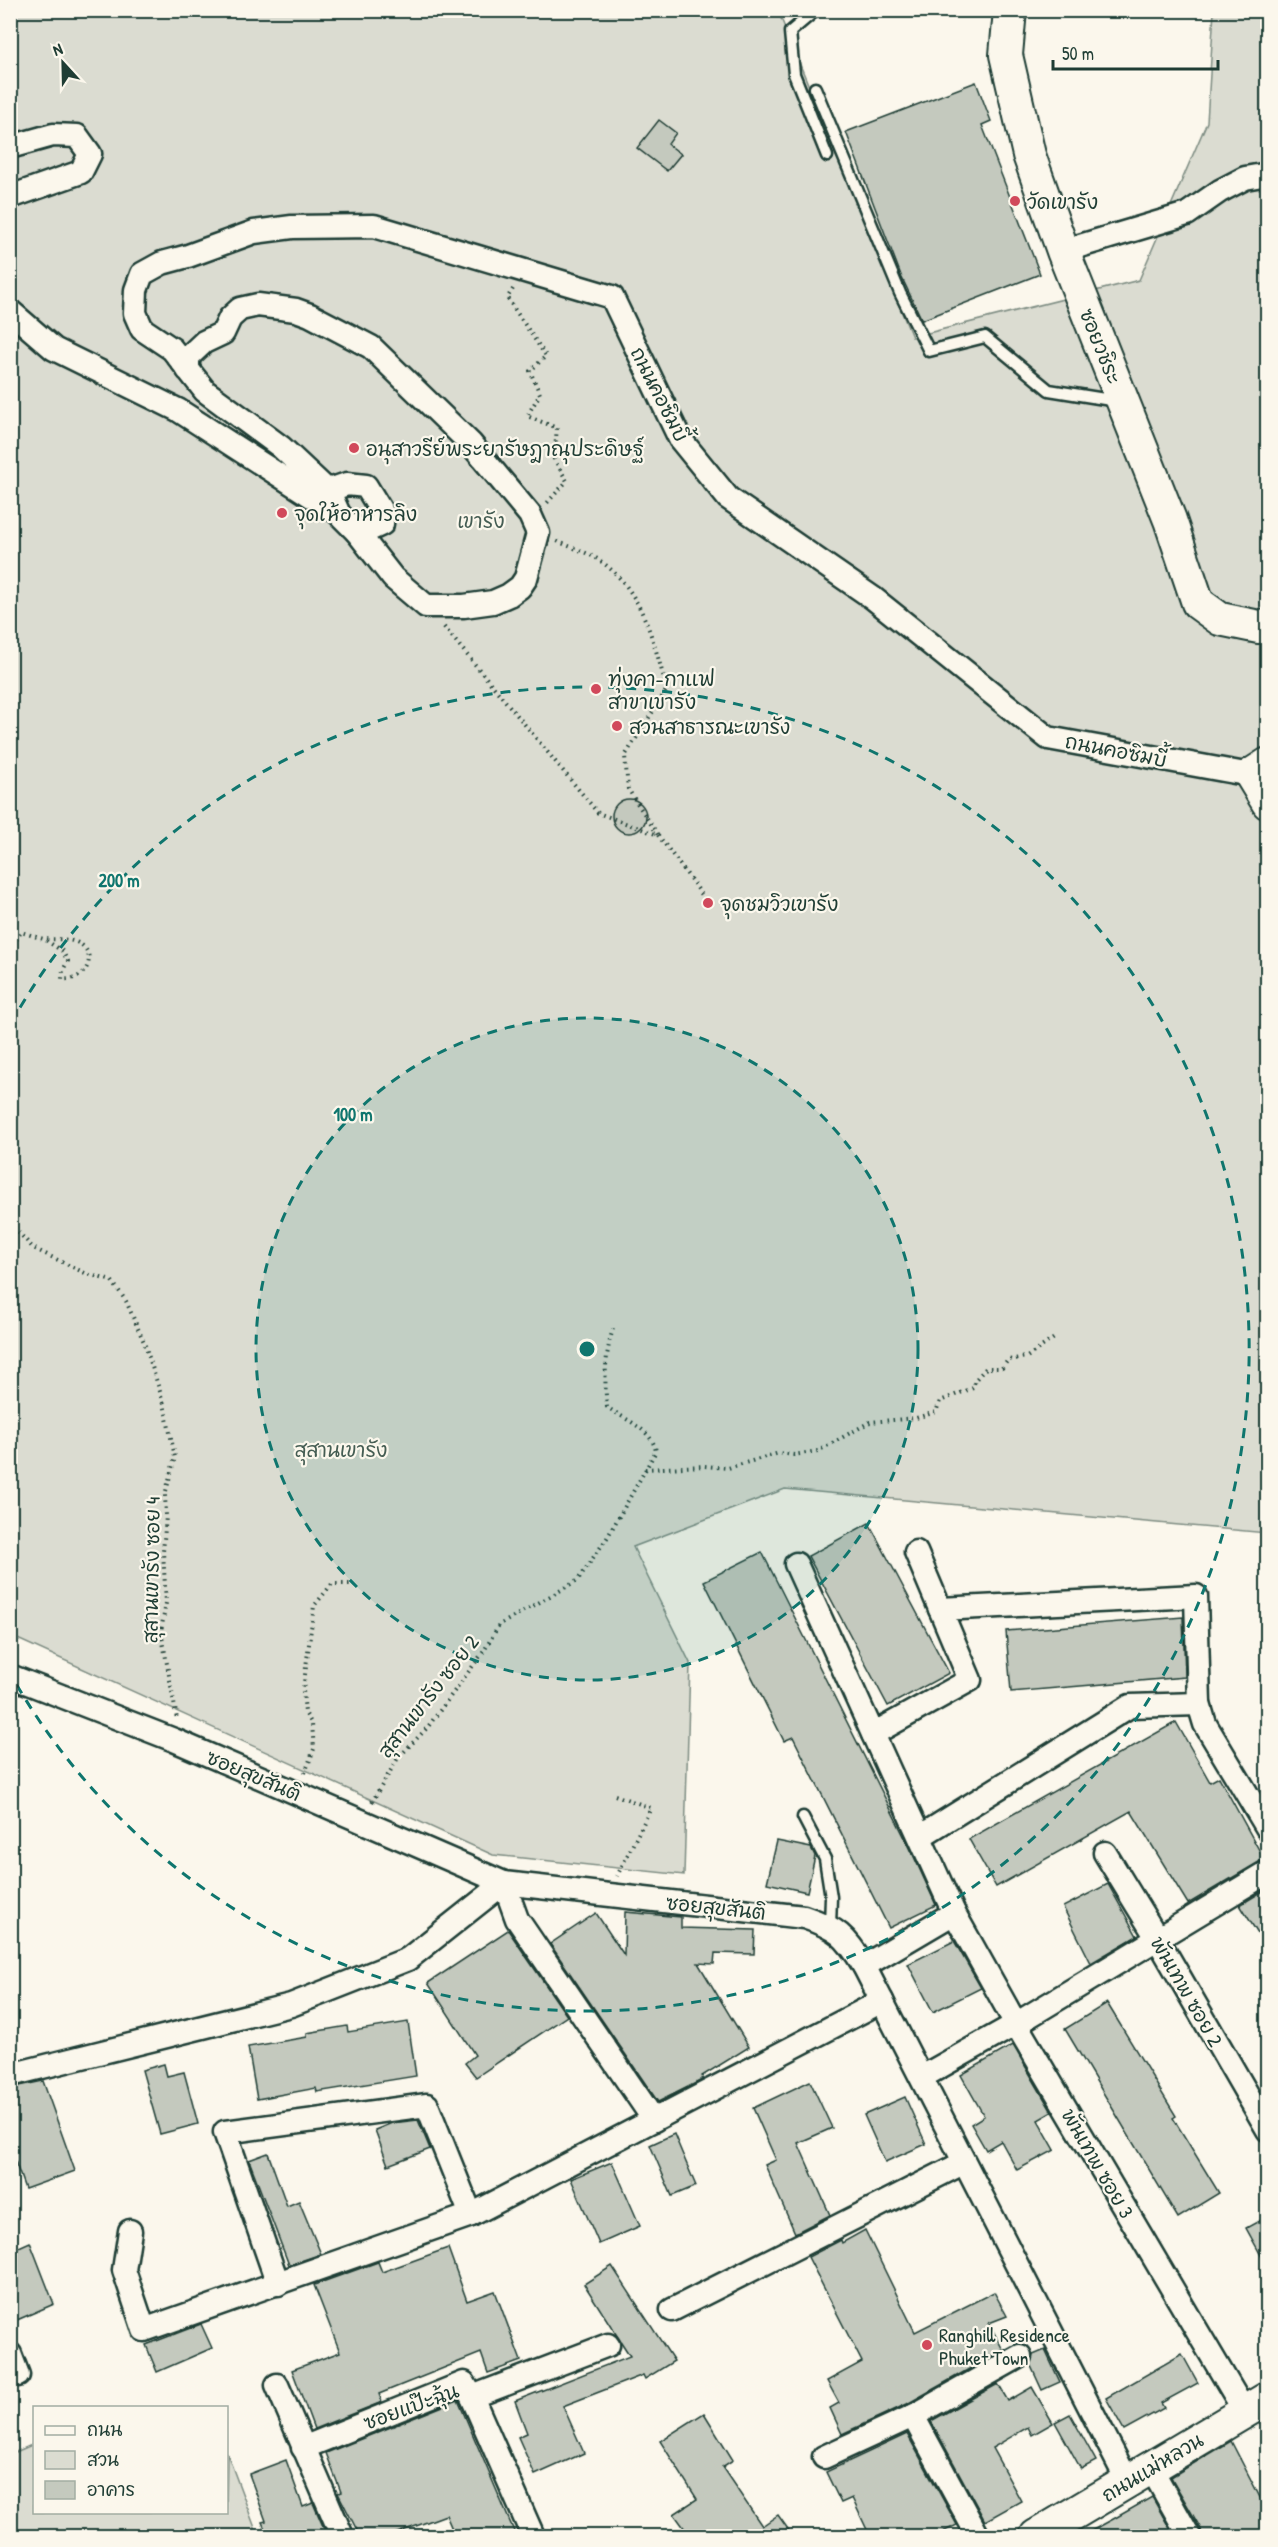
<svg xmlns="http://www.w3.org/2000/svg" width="1278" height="2547" font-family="'Patrick Hand','Playpen Sans Thai',sans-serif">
	<rect width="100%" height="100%" fill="#fbf7ec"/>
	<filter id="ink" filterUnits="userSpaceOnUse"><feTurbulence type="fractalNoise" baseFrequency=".0167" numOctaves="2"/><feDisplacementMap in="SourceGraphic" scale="12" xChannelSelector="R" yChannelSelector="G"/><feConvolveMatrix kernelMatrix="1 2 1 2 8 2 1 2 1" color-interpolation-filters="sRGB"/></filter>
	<g filter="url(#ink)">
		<g fill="#dbdcd1" stroke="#7d8c82" stroke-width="1.5">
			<polygon points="11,11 778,11 912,337 1139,280 1207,122 1214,11 1267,11 1267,1533 785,1489 633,1547 690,1663 684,1875 493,1855 11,1636"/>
			<polygon points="34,2444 34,2512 226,2512 227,2453 258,2536 11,2536 11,2454"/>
		</g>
		<g fill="#c4c9be" stroke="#1f3d34" stroke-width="1.5">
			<polygon points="976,82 991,121 982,125 1040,274 922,320 902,278 846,132"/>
			<polygon points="659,120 676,133 668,144 681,154 667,171 637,148"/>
			<circle cx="629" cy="816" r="17"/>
			<polygon points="869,1523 949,1673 888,1706 808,1556"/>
			<polygon points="762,1552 910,1848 936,1905 889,1928 793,1737 784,1741 704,1581"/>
			<polygon points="1183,1617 1185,1677 1011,1692 1006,1631"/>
			<polygon points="1176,1722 1210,1782 1219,1777 1264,1859 1188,1904 1131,1811 996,1887 969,1839"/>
			<polygon points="777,1841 811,1848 815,1856 807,1892 767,1883"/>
			<polygon points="1108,1884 1137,1936 1091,1963 1063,1907"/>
			<polygon points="1268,1888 1268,1950 1240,1905"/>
			<polygon points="625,1912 681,1917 681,1928 755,1930 754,1954 715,1953 714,1964 698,1963 749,2047 702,2076 703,2078 700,2081 658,2102 550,1944 596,1913 624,1955"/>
			<polygon points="508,1930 567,2016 476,2077 465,2063 475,2055 428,1983"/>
			<polygon points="954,1941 981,1988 933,2012 908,1964"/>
			<polygon points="1107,2003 1176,2116 1173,2118 1219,2193 1178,2218 1065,2029"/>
			<polygon points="408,2022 416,2076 317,2092 316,2088 257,2099 248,2047 307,2037 307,2033 347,2026 348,2032"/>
			<polygon points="1013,2045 1052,2112 1038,2120 1055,2150 1017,2170 1001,2141 986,2150 971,2124 984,2116 961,2075"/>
			<polygon points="164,2064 167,2076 184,2072 198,2124 160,2134 142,2070"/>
			<polygon points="43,2081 75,2171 25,2189 10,2147 10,2088"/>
			<polygon points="810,2081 832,2128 798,2143 830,2215 795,2233 765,2165 776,2160 753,2108"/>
			<polygon points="905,2097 926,2144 885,2162 864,2115"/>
			<polygon points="418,2120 430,2149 388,2165 375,2130 392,2123"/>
			<polygon points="674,2134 696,2186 672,2196 650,2145"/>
			<polygon points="268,2153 287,2206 299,2201 321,2254 289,2265 249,2160"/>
			<polygon points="612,2162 640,2226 599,2244 571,2179"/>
			<polygon points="1268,2216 1268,2268 1246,2228"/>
			<polygon points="865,2230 915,2332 994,2292 1007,2316 989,2323 1003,2350 907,2404 842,2434 830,2408 839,2403 827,2381 862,2362 808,2257 841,2240 842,2243"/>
			<polygon points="30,2242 54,2304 10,2323 10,2251"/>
			<polygon points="448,2248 467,2301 495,2291 521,2361 488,2373 481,2353 379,2394 382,2402 314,2429 292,2370 340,2352 314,2285 378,2262 382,2272"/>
			<polygon points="612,2266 674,2361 645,2379 643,2375 563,2406 584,2453 535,2475 518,2437 527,2433 515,2401 630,2356 584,2284"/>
			<polygon points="201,2324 212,2348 157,2372 146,2345"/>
			<polygon points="1045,2350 1060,2382 1042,2390 1030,2364 1033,2355"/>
			<polygon points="1182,2354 1198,2383 1161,2403 1164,2408 1124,2430 1106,2398"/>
			<polygon points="998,2384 1008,2401 1032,2387 1053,2423 1032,2435 1028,2427 992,2448 1021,2501 985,2521 931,2421"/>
			<polygon points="458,2400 516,2536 455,2536 446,2515 389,2536 360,2536 338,2493 341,2492 326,2453"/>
			<polygon points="704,2413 733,2460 722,2467 762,2526 778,2515 793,2536 690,2536 674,2514 697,2499 660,2441"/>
			<polygon points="1070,2414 1096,2461 1081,2469 1055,2422"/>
			<polygon points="907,2434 957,2525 935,2536 870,2536 852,2498 841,2503 826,2472"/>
			<polygon points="1231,2441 1268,2513 1268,2536 1202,2536 1201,2529 1171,2477"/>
			<polygon points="286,2460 303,2507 313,2503 325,2531 313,2536 268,2536 262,2522 266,2521 249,2474"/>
			<polygon points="1152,2497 1174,2536 1082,2536 1117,2517"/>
		</g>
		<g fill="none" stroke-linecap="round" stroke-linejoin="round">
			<defs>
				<g id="lane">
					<polyline points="816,10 790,32 794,74 827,156"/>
					<polyline points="815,88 900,293 929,351 985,337 1049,390 1117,401"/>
					<polyline points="803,1817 825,1859 831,1897 830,1926"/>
				</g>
				<g id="street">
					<polyline points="10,147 53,135 77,136 90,154 81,172 10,197"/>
					<polyline points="1063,251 1187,214 1220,191 1245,178 1268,174"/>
					<polyline points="10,311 54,349 178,410 330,508"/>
					<polyline points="188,370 188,357 204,342 223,333 230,318 240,309 258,305 296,310 310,315 371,347 471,444 530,515 538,533 526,578 520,587 509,595 493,602 464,606 426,606 393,578 357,532 339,514 329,492 281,447 205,391 172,349 142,329 135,313 136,290 142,274 162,263 188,256 254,232 292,227 374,226 612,297 680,439 728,498 873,598 1048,738 1251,775"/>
					<polyline points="315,495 347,484 366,486 383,514 382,524 369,530 357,532"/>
					<polyline points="796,1564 954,1913 1016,2024 1245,2412"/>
					<polyline points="940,1609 1196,1596 1199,1704 1205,1724 1268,1829"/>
					<path d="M10 1676 174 1740 504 1883 804 1917C837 1928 846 1936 864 1966L1128 2482"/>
					<polyline points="873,1734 970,1680 916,1552"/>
					<polyline points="921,1836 1130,1706 1199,1704"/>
					<polyline points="1105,1853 1157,1938 1268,2130"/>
					<polyline points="864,1966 954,1913"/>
					<polyline points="10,2075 291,2005 408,1959 504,1883 517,1919 654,2120"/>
					<polyline points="922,2077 1016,2024 1268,1872"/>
					<polyline points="130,2231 124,2270 144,2330 471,2215 882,2001"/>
					<polyline points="278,2284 225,2132 427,2105 471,2215"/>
					<polyline points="672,2310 963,2163"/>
					<polyline points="10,2354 18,2375"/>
					<polyline points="277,2385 342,2536"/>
					<polyline points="472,2397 608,2345"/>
					<polyline points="913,2416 978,2536"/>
					<polyline points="303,2448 464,2383 472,2397 533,2536"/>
					<polyline points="824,2457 913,2416 1020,2356"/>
					<polyline points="1151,2468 1189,2536"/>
				</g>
				<g id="secondary">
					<polyline points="1010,10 1006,55 1029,155 1063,251 1170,520 1198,603 1220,619 1259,627 1268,626"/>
					<polyline points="1268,764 1251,775 1268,803"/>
					<polyline points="1036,2536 1268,2398"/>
				</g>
			</defs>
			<use href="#lane" stroke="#1f3d34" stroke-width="15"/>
			<use href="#street" stroke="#1f3d34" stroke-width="27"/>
			<use href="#secondary" stroke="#1f3d34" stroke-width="36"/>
			<g stroke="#1f3d34" stroke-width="4" stroke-dasharray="1.5 4.5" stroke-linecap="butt">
				<polyline points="513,289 507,298 546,356 530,371 540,394 527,416 557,428 554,459 567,481 547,503"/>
				<path d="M444 627 598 813 658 835 628 789 625 756 667 689C653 641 643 590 599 560 587 552 570 547 557 541"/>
				<polyline points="658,835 708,903"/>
				<path d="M10 950 21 932C28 934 36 937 44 939 55 940 66 938 76 942 99 951 89 982 62 979L63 970 68 961 62 951 44 939"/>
				<polyline points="10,1223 33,1248 87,1274 112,1281 126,1301 144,1342 164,1404 175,1457 165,1495 166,1516 163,1552 166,1603 161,1631 177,1719"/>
				<polyline points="645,1469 704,1466 728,1468 779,1453 794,1455 818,1451 870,1422 916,1418 936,1412 940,1401 973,1388 975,1380 986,1368 1002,1368 1008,1360 1027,1357 1057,1336"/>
				<polyline points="305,1773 314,1749 312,1724 305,1713 303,1690 314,1606 332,1584 351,1584"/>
				<polyline points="615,1795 651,1808 617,1876"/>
				<path d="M372 1802 398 1758 427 1728 484 1651 499 1625 577 1581 607 1538 656 1451C651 1428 625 1420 607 1407 604 1380 605 1355 613 1329"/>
			</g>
			<use href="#lane" stroke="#fbf7ec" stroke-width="10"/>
			<use href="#street" stroke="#fbf7ec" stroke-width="22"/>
			<use href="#secondary" stroke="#fbf7ec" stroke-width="32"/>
		</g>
	</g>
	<circle cx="587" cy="1349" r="331" fill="#0f766e" fill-opacity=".12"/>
	<g fill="none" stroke="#0f766e" stroke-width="3" stroke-dasharray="10 8">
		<circle cx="587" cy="1349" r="331"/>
		<path d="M11 1023A662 662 0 1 1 11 1675"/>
	</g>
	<g fill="#d1495b" stroke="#fbf7ec" stroke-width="2">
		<circle cx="1015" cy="201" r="6"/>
		<circle cx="354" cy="448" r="6"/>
		<circle cx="282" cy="513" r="6"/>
		<circle cx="596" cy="689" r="6"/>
		<circle cx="617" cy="726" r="6"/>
		<circle cx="708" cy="903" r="6"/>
		<circle cx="927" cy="2345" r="6"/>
	</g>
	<g text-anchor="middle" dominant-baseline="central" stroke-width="4.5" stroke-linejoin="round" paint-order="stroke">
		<g font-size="20" fill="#1f3d34" stroke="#fbf7ec" text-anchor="start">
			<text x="1027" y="201">วัดเขารัง</text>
			<text x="366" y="448">อนุสาวรีย์พระยารัษฎาณุประดิษฐ์</text>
			<text x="294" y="513">จุดให้อาหารลิง</text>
			<text x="608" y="678">ทุ่งคา-กาแฟ<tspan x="608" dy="23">สาขาเขารัง</tspan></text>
			<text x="629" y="726">สวนสาธารณะเขารัง</text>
			<text x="720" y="903">จุดชมวิวเขารัง</text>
			<text x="939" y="2334">Ranghill Residence<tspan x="939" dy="23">Phuket Town</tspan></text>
		</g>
		<g font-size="20" fill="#1f3d34" stroke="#fbf7ec">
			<text transform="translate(1101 346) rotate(68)">ซอยวชิระ</text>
			<text transform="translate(660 394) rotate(63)">ถนนคอซิมบี้</text>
			<text transform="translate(1116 750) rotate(11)">ถนนคอซิมบี้</text>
			<text transform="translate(151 1570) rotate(-89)">สุสานเขารัง ซอย 4</text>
			<text transform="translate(428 1696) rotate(-52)">สุสานเขารัง ซอย 2</text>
			<text transform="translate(254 1775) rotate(23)">ซอยสุขสันติ</text>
			<text transform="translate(716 1907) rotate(6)">ซอยสุขสันติ</text>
			<text transform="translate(1187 1991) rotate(60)">พันเทพ ซอย 2</text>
			<text transform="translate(1098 2163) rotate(60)">พันเทพ ซอย 3</text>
			<text transform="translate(411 2406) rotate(-20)">ซอยแป๊ะฉุ้น</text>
			<text transform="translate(1152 2467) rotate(-31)">ถนนแม่หลวน</text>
		</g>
		<g font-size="20" fill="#455d53" stroke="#fbf7ec">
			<text x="481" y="520">เขารัง</text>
			<text x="341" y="1449">สุสานเขารัง</text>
		</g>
	</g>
	<circle cx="587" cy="1349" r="9" fill="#0f766e" stroke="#fbf7ec" stroke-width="3"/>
	<g font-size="18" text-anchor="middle" font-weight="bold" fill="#0f766e" stroke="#fbf7ec" stroke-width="4.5" stroke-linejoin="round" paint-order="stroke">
		<text x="119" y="887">200 m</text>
		<text x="353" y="1121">100 m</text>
	</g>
	<rect width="1278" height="2547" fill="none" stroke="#fbf7ec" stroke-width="36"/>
	<rect x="18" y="18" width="1242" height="2511" fill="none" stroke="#1f3d34" stroke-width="2" filter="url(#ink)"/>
	<rect x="33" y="2406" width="195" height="108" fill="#fbf7ec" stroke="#a3ada2" stroke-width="1.5"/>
	<rect x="45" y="2426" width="30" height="9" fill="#fbf7ec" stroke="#a3ada2" stroke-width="1.5"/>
	<text x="87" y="2436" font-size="18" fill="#1f3d34">ถนน</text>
	<rect x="45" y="2451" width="30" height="18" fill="#dbdcd1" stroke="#a3ada2" stroke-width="1.5"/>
	<text x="87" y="2466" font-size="18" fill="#1f3d34">สวน</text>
	<rect x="45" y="2481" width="30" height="18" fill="#c4c9be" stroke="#a3ada2" stroke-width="1.5"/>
	<text x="87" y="2496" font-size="18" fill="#1f3d34">อาคาร</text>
	<g transform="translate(63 63) rotate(338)" stroke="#fbf7ec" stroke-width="4.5" paint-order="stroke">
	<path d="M0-4.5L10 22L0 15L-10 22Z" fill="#1f3d34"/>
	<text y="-9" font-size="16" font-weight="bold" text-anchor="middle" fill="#1f3d34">N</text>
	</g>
	<path d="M1053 60v9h165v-9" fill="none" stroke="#1f3d34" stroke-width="3"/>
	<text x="1062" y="60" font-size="18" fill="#1f3d34" stroke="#fbf7ec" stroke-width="4.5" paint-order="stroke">50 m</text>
</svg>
